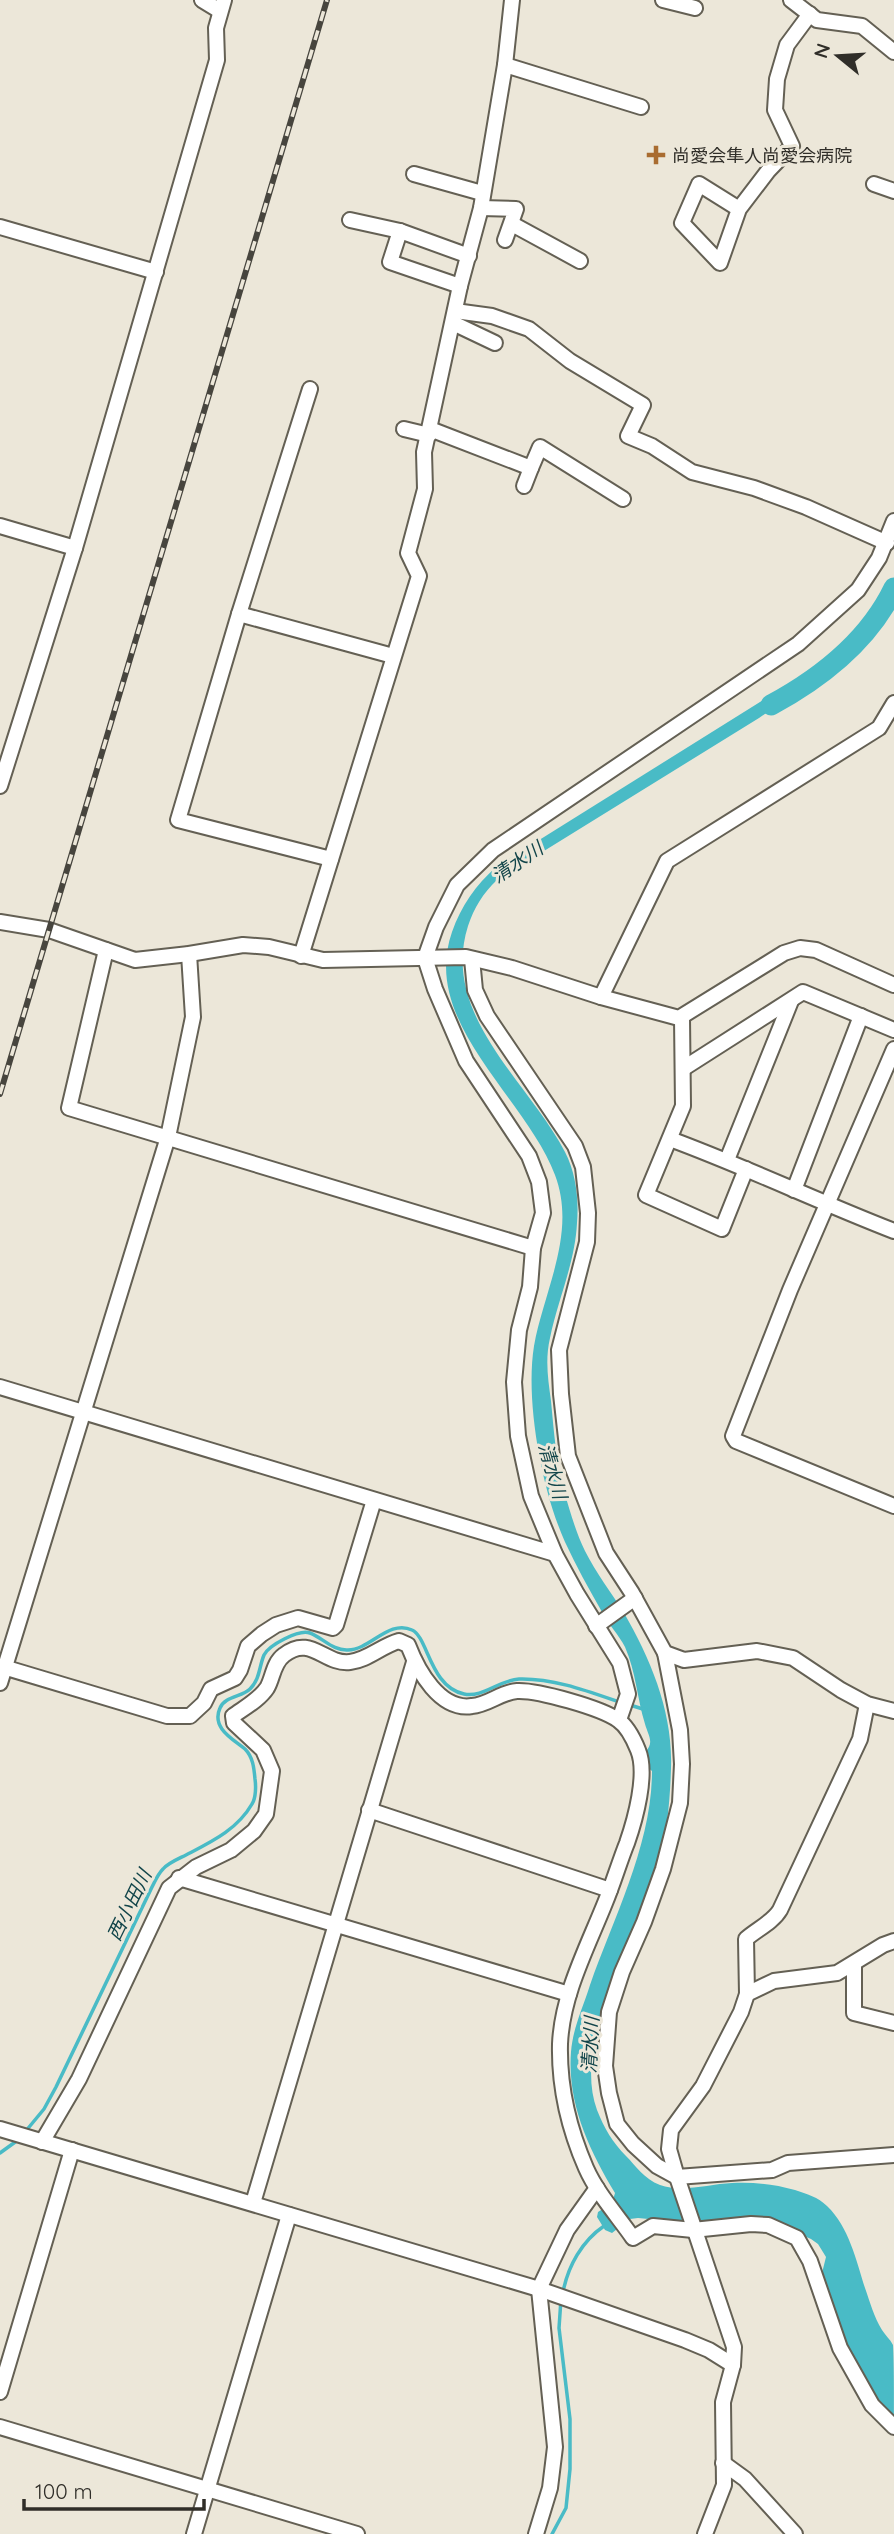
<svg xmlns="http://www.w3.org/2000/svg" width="894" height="2534" font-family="Quicksand,'Noto Sans JP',sans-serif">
	<rect width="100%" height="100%" fill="#ece7d9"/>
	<path fill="#49bbc6" d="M794 691 795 693 759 718 497 880C483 893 474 908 468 926 440 1015 528 1081 565 1152 576 1173 579 1200 577 1223 575 1263 558 1299 550 1338 545 1360 548 1379 551 1401 554 1432 556 1461 564 1491 570 1511 576 1533 585 1551 596 1573 611 1592 624 1613 651 1660 673 1712 671 1768 670 1802 667 1834 658 1867 638 1936 571 2039 597 2110 604 2128 613 2143 626 2156 636 2166 644 2179 660 2185 682 2193 709 2184 732 2183 754 2182 774 2184 795 2190 807 2194 818 2197 827 2206 849 2227 856 2260 865 2288 870 2302 874 2317 882 2330 885 2335 890 2339 893 2345 894 2357 894 2402 894 2417L874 2395 845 2344 822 2273 826 2257 818 2244 811 2239 769 2221 729 2219 680 2222 638 2218 630 2219 612 2233 605 2230 597 2217 598 2212 612 2203 615 2193C589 2150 567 2103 571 2052 573 2027 583 2008 590 1985 614 1917 652 1844 652 1771L647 1767 645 1752C655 1743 648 1735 645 1724 637 1698 636 1672 625 1647 619 1635 608 1624 602 1612 589 1589 576 1566 565 1542 542 1491 525 1401 534 1346 544 1290 577 1233 555 1175 526 1097 420 1023 452 932 461 906 476 885 496 867L776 692Z"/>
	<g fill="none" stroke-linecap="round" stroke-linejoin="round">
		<g stroke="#49bbc6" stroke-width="3.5">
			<polyline points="630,1705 646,1710"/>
			<path d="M25 2132 44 2109 56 2087 152 1887C155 1881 158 1874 163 1869 168 1863 178 1859 186 1855 211 1842 237 1830 252 1804 256 1798 256 1786 255 1779 254 1768 253 1757 245 1749 233 1739 211 1728 220 1708 225 1696 242 1697 250 1689 260 1679 259 1667 264 1655 269 1645 299 1629 310 1633 323 1638 333 1651 348 1650 370 1650 389 1619 412 1630 428 1637 430 1687 464 1694 483 1698 499 1680 519 1679 554 1678 590 1692 622 1703"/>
			<polyline points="0,2153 18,2140"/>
			<path d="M563 2292C568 2266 582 2241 604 2226"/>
			<polyline points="552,2534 566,2508 570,2469 570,2419 559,2328 561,2299"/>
		</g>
		<path stroke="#49bbc6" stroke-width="21" d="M771 705C821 678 869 640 894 588"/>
		<defs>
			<g id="minor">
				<polyline points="202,0 220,11"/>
				<polyline points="663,0 695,8"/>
				<polyline points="791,0 817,20 862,26 894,52"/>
				<polyline points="505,65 641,107"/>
				<polyline points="414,174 482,193"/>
				<polyline points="874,184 894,191"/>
				<polyline points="481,208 516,209 505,240"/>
				<polyline points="739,209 699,184 682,223 720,263 739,209 768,171 792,146 775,110 777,79 787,45 810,14"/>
				<polyline points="350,220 400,231 469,256"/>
				<polyline points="512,224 580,261"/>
				<polyline points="0,227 156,272"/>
				<polyline points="400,231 390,262 460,286"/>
				<polyline points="455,311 492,316 529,329 570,361 643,405 628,436 652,446 692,472 754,488 806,507 887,543"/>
				<polyline points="453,323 495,343"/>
				<polyline points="310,389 239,614 178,820 331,859"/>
				<polyline points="404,429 429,435"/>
				<polyline points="430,429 531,468 540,447 623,499"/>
				<polyline points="524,486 531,468"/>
				<polyline points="0,526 75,548"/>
				<polyline points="239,614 393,656"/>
				<polyline points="0,786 75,548 217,60 216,28 224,0"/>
				<polyline points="0,922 49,930 135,960 189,954 243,945 269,947 323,960 466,957 512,968 601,997 679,1018 784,953 800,948 816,950 894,985"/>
				<polyline points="106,950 69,1108 533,1248"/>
				<polyline points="301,956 419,576 408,553 425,489 424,452 460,286 481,208 505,65 512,0"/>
				<polyline points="472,959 475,990 487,1016 575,1146 583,1167 588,1213 587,1242 559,1350 561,1394 568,1456 606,1553 632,1593 665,1653 684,1660 757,1651 793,1658 841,1690 867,1704 894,1711"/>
				<polyline points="601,997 667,861 879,728 894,703"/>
				<polyline points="682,1018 683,1106 646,1195 722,1229 746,1169"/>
				<polyline points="894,1049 790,1290 733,1436 736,1441 894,1506"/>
				<polyline points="684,1068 803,992 894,1030"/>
				<path d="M670 1139C746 1167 819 1202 894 1231"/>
				<polyline points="727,1160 791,1001"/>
				<polyline points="794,1190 861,1016"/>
				<polyline points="0,1387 555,1554"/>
				<polyline points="596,1626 635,1598"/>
				<polyline points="665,1653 680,1730 682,1764 680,1803 663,1869 644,1922 622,1972 609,2012 605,2066 609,2093 617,2124 633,2144 657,2166 677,2177 772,2170 788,2163 894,2155"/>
				<polyline points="0,1666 167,1716 190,1716 204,1703 211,1689 235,1678 240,1670 248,1646 262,1634 276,1625 298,1618 333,1628 336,1625 374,1500"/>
				<polyline points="0,1683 168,1137 193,1017 189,954"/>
				<polyline points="619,1720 628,1694 620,1663 577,1594 555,1554 531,1496 518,1436 514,1382 519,1330 530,1287 533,1248 543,1213 539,1182 529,1156 466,1061 435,989 425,958 436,927 457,885 493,850 798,644 858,590 879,558 894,521"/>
				<polyline points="369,1810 610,1890"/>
				<polyline points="179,1878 569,1994"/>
				<polyline points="854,1965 854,2013 894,2023"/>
				<path d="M747 1994 746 1939C756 1930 773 1922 780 1910L860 1739 867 1704"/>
				<polyline points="0,2129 539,2289 685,2340 709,2350 733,2365"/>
				<path d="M42 2142 79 2079 169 1888 196 1867 231 1850 254 1831 266 1814 272 1771 263 1750 234 1723 233 1716C244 1708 259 1700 267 1688 273 1678 273 1663 284 1655 311 1634 324 1665 350 1662 368 1660 381 1646 399 1641L408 1645C418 1671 440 1711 472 1706 488 1705 501 1692 517 1691 538 1690 601 1708 618 1720 627 1726 634 1740 638 1750 648 1774 635 1820 627 1843 619 1863 613 1884 605 1903 587 1948 562 1995 560 2044 559 2085 569 2129 586 2168 597 2193 617 2215 633 2238L653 2226 693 2230 751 2224 768 2225 797 2238 810 2261 840 2348 872 2405 894 2427"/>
				<polyline points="253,2203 414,1662"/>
				<polyline points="0,2392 72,2150"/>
				<polyline points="0,2427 357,2534"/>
				<polyline points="723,2463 745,2479 795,2534"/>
				<polyline points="194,2534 289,2215"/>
				<polyline points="536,2534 550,2488 555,2447 539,2289 567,2230 597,2188"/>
				<polyline points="705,2534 724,2485 723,2402 733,2365 734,2347 677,2177 669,2149 671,2130 703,2086 741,2012 747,1994 774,1981 837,1973 883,1945 894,1941"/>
			</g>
		</defs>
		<use href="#minor" stroke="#646054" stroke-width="18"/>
		<use href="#minor" stroke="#fff" stroke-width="14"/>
		<defs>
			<polyline id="rail" points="0,1094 327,0"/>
		</defs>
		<use href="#rail" stroke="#47453e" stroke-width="6"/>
		<use href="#rail" stroke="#ece7d9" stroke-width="3.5" stroke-dasharray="10" stroke-linecap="butt"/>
	</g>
	<path fill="#a96c30" stroke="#ece7d9" stroke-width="2.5" d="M652.5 144.5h7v7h7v7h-7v7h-7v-7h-7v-7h7z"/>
	<g text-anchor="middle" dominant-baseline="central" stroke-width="6" stroke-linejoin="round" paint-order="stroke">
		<g font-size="18" fill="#302e29" stroke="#ece7d9" text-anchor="start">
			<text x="672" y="155">尚愛会隼人尚愛会病院</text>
		</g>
		<g font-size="19" font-style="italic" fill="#12454a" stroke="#ece7d9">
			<text transform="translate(517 862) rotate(-34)">清水川</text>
			<text transform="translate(553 1471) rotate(74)">清水川</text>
			<text transform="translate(129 1905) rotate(-64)">西小田川</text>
			<text transform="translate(590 2045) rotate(-87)">清水川</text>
		</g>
	</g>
	<g transform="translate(838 56) rotate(288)" stroke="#ece7d9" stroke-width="5" paint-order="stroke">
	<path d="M0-5L12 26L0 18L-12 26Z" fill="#302e29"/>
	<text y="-10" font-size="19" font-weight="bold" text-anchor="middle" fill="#302e29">N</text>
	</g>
	<path d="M24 2499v10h180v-10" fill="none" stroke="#302e29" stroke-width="3.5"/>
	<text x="35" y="2499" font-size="21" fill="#302e29" stroke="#ece7d9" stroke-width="5" paint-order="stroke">100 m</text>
</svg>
